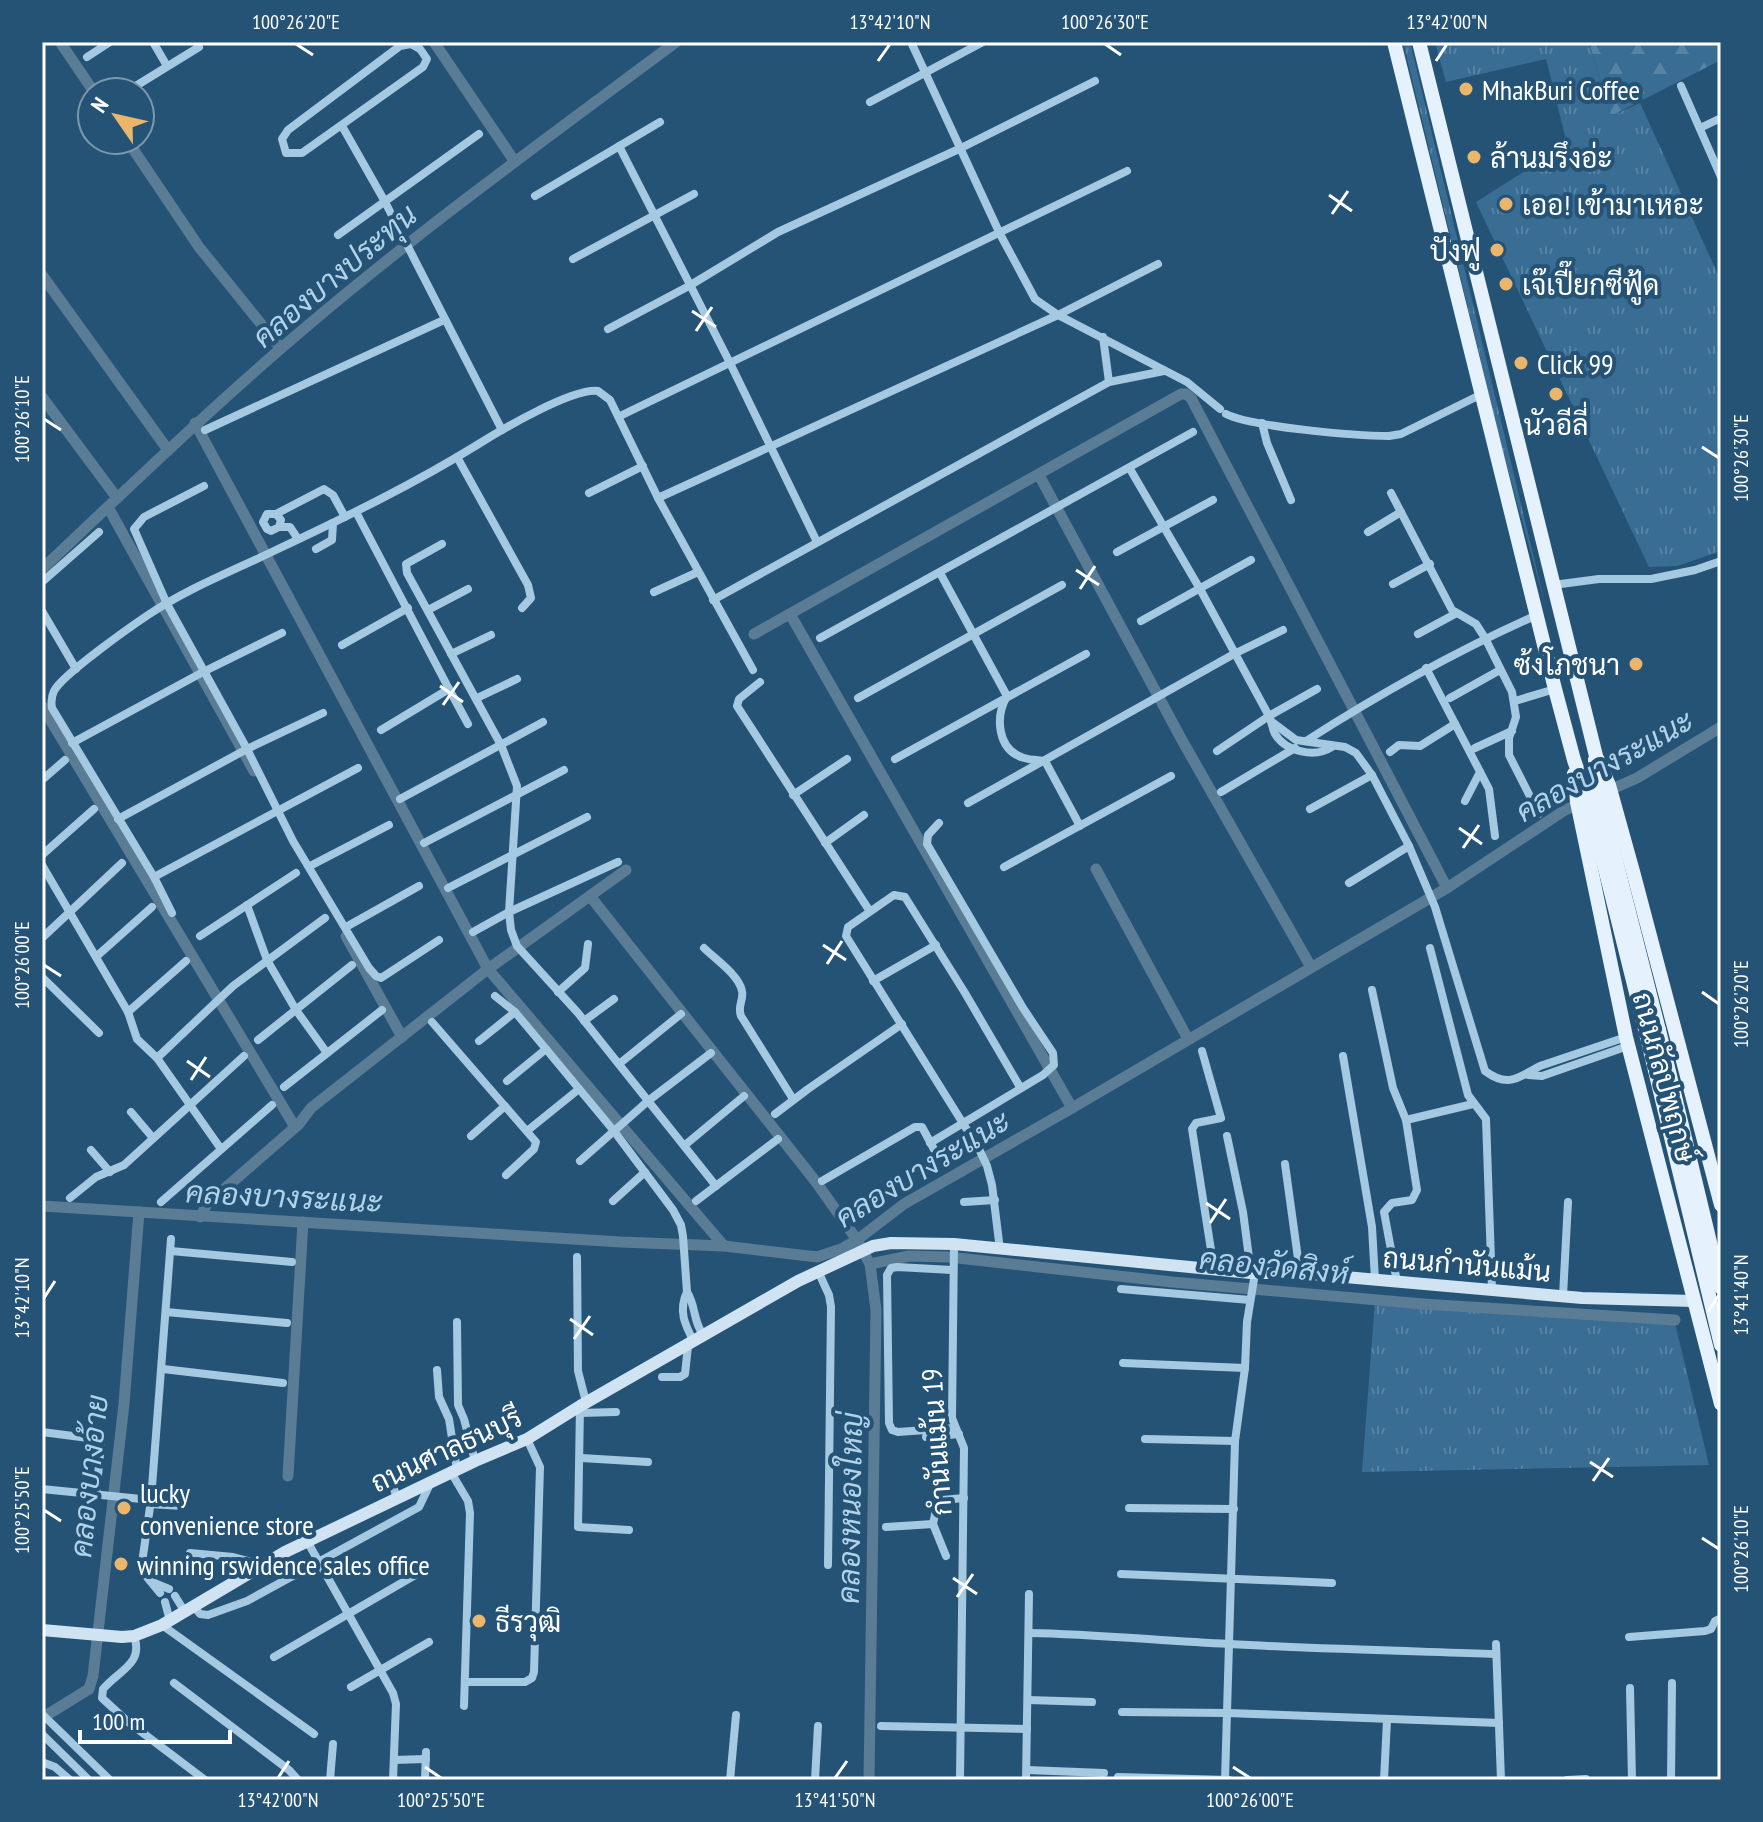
<svg xmlns="http://www.w3.org/2000/svg" width="1763" height="1822" font-family="'PT Sans Narrow',Sarabun,sans-serif">
	<defs>
		<pattern id="grass-tufts" width="24" height="20" patternUnits="userSpaceOnUse" patternTransform="scale(2)"><rect width="24" height="20" fill="#396d94"/><path d="M3 7l-1-3M5 7V3M7 7l1-3M15 17l-1-3M17 17v-4M19 17l1-3" fill="none" stroke="#5783a4"/></pattern>
		<pattern id="forest-firs" width="22" height="20" patternUnits="userSpaceOnUse" patternTransform="scale(2)"><rect width="22" height="20" fill="#396d94"/><path d="M5 1l3.5 6h-7zM16 11l3.5 6h-7z" fill="#5783a4"/></pattern>
	</defs>
	<rect width="100%" height="100%" fill="#255376"/>
	<g fill="url(#grass-tufts)">
		<polygon points="1403,42 1410,42 1546,608 1503,451"/>
		<polygon points="1435,42 1589,42 1611,116 1640,103 1721,281 1721,551 1677,566 1649,567 1476,202 1567,144 1546,59 1446,82"/>
		<polygon points="1375,1301 1675,1323 1709,1465 1362,1472"/>
	</g>
	<polygon fill="url(#forest-firs)" points="1589,42 1721,42 1721,60 1611,116"/>
	<g fill="none" stroke-linecap="round" stroke-linejoin="round">
		<g stroke="#5a7c95" stroke-width="11">
			<polyline points="60,42 94,92"/>
			<polyline points="434,42 515,162"/>
			<polyline points="127,140 199,247 278,345"/>
			<polyline points="42,275 168,450"/>
			<polyline points="42,397 117,498"/>
			<polyline points="195,423 488,969 724,1246"/>
			<polyline points="1039,475 1183,742 1311,967"/>
			<polyline points="108,507 254,771"/>
			<path d="M42 569C129 487 215 404 306 327 425 226 551 135 676 42"/>
			<polyline points="790,614 1072,1108"/>
			<polyline points="754,634 1181,394 1186,394 1191,398 1447,888"/>
			<polyline points="42,706 295,1127"/>
			<polyline points="1603,793 1637,778 1721,727"/>
			<polyline points="1096,869 1188,1039"/>
			<polyline points="590,896 816,1182 857,1240 870,1264 876,1310 869,1780"/>
			<polyline points="346,936 402,1037"/>
			<polyline points="42,1206 621,1242 724,1246 817,1257 841,1249 857,1240 904,1204 1072,1108 1447,888 1565,810 1584,802"/>
			<polyline points="200,1217 207,1204 299,1124 311,1108 488,969 626,870"/>
			<polyline points="870,1264 909,1256 949,1257 1172,1282 1423,1304 1675,1320"/>
			<polyline points="288,1476 303,1222"/>
			<polyline points="42,1718 89,1689 93,1676 124,1404 139,1212"/>
		</g>
		<g stroke="#a6c9e2" stroke-width="8">
			<polyline points="153,42 167,66"/>
			<polyline points="911,42 1000,234 1035,299 1058,315 1187,382 1220,409"/>
			<polygon points="411,44 420,49 427,59 423,67 302,153 286,153 282,139 288,130 400,46"/>
			<polyline points="87,57 110,42"/>
			<polyline points="1681,86 1721,177"/>
			<polyline points="126,92 199,47"/>
			<polyline points="870,102 983,42"/>
			<polyline points="342,126 384,200 502,430"/>
			<polyline points="1700,128 1721,118"/>
			<polyline points="619,146 729,361 817,542"/>
			<polyline points="535,196 660,122"/>
			<polyline points="338,235 479,134"/>
			<polyline points="573,259 694,194"/>
			<polyline points="608,329 689,286 778,232 959,149 1095,81"/>
			<polyline points="1103,337 1109,382"/>
			<path d="M1226 414C1252 427 1357 436 1389 436L1401 434 1482 394"/>
			<polyline points="620,416 1127,171"/>
			<polyline points="1262,423 1267,443 1291,500"/>
			<polyline points="205,430 444,320"/>
			<polyline points="457,457 528,585 531,598 522,608"/>
			<path d="M1130 469 1200 589 1269 716C1272 722 1272 728 1275 734 1286 752 1315 758 1332 747"/>
			<polyline points="204,486 144,517 134,529 167,604 247,749 293,841 369,968 376,976 381,978 439,940"/>
			<polyline points="589,493 643,466"/>
			<polyline points="1391,493 1452,610 1476,624 1485,638 1512,692 1516,717 1509,738 1509,755 1539,814"/>
			<polyline points="658,498 1058,315 1158,264"/>
			<polyline points="356,512 449,689 381,730"/>
			<polyline points="276,514 281,520 279,527 271,531 267,529 263,522 267,514 276,514 324,489 333,495 345,517"/>
			<polyline points="279,527 290,527 298,539"/>
			<polyline points="1368,532 1401,512"/>
			<polyline points="442,544 406,564 407,573 501,745 517,786 509,912 511,930 517,946 578,1013 716,1186"/>
			<polyline points="316,549 332,540 333,523"/>
			<polyline points="1117,552 1213,500"/>
			<path d="M940 573 1007 696C995 717 997 750 1024 758 1031 760 1038 760 1045 761L1080 826"/>
			<polyline points="42,582 99,532"/>
			<polyline points="1393,584 1430,564"/>
			<polyline points="1553,585 1599,579 1651,579 1695,570 1721,561"/>
			<polyline points="654,592 698,572"/>
			<polyline points="713,600 1109,382 1164,371"/>
			<polyline points="428,610 468,589"/>
			<polyline points="42,611 76,669"/>
			<polyline points="1141,621 1251,560"/>
			<polyline points="1418,634 1455,614"/>
			<polyline points="820,638 1193,432"/>
			<polyline points="342,645 408,608"/>
			<polyline points="451,654 491,635"/>
			<polyline points="1426,668 1489,789 1495,836"/>
			<polyline points="760,682 739,699 737,706 869,910"/>
			<polyline points="449,689 468,724"/>
			<polyline points="477,698 517,679"/>
			<polyline points="858,698 1062,585"/>
			<polyline points="1450,698 1500,670"/>
			<polyline points="1515,701 1555,689"/>
			<path d="M1272 722 1296 740 1345 747 1356 753 1372 775 1409 846 1435 907 1485 1071C1508 1088 1518 1078 1540 1066L1626 1037"/>
			<path d="M1306 741C1381 693 1456 651 1537 615"/>
			<polyline points="72,743 203,672 282,633"/>
			<polyline points="1475,748 1512,731"/>
			<polyline points="1217,751 1269,716 1317,689"/>
			<polyline points="1390,752 1399,745 1420,746 1455,724"/>
			<polyline points="895,759 1086,654"/>
			<polyline points="42,780 65,760"/>
			<polyline points="1221,792 1295,748"/>
			<polyline points="793,795 847,759"/>
			<polyline points="400,799 543,722"/>
			<polyline points="1465,801 1480,772"/>
			<polyline points="968,803 1234,654 1283,630"/>
			<polyline points="1310,809 1372,775"/>
			<polyline points="118,819 247,749 323,713"/>
			<polyline points="424,843 564,770"/>
			<polyline points="825,843 864,815"/>
			<polyline points="42,855 94,809"/>
			<polyline points="42,865 128,1012 137,1039 157,1058 221,1149"/>
			<polyline points="310,866 389,825"/>
			<polyline points="1004,867 1171,776"/>
			<polyline points="154,877 358,768"/>
			<polyline points="1349,883 1409,846"/>
			<polyline points="448,888 587,817"/>
			<polyline points="247,905 267,960 296,1010 327,1053"/>
			<path d="M172 913 154 877 52 708C51 702 51 697 54 691 62 675 130 627 148 615 188 588 235 570 278 549 346 517 414 484 477 445 501 430 572 388 598 391L610 400 658 498 753 670"/>
			<polyline points="346,927 419,886"/>
			<polyline points="473,932 509,912 618,862"/>
			<polyline points="200,936 296,873"/>
			<polyline points="42,938 122,863"/>
			<path d="M704 948C715 959 739 975 742 991 744 1000 737 1006 741 1016L793 1099"/>
			<polyline points="1430,948 1468,1095 1486,1119 1492,1289"/>
			<polyline points="97,956 152,907"/>
			<polyline points="42,977 99,1033"/>
			<polyline points="873,981 936,945"/>
			<polyline points="1372,990 1393,1088 1406,1120 1417,1190 1412,1200 1392,1203 1384,1212 1397,1282"/>
			<polyline points="558,992 585,968 588,944"/>
			<path d="M495 996 515 1012 546 1049 614 1131 673 1210 681 1225 683 1236 687 1292C696 1306 693 1322 704 1336"/>
			<polyline points="128,1012 186,961"/>
			<polyline points="584,1021 614,999"/>
			<polyline points="432,1022 536,1142 534,1149 506,1175"/>
			<polyline points="258,1040 352,965"/>
			<polyline points="479,1041 515,1012"/>
			<polyline points="1202,1051 1221,1118 1196,1123 1192,1129 1214,1269"/>
			<polyline points="1343,1056 1372,1227 1375,1280"/>
			<polyline points="157,1058 233,986 325,918"/>
			<polyline points="619,1064 681,1014"/>
			<polyline points="1528,1075 1542,1076 1628,1046"/>
			<polyline points="507,1081 546,1049"/>
			<polyline points="284,1087 382,1010"/>
			<polyline points="131,1112 153,1138"/>
			<polyline points="775,1114 808,1089 902,1024"/>
			<polyline points="1406,1120 1473,1104"/>
			<polyline points="527,1131 579,1089"/>
			<polyline points="471,1136 505,1106"/>
			<polyline points="1227,1136 1243,1212 1251,1273"/>
			<polyline points="930,1143 1043,1075 1054,1065 1053,1053 1023,1008 927,844 928,835 939,823"/>
			<polyline points="685,1145 744,1096"/>
			<polyline points="91,1150 110,1172"/>
			<polyline points="580,1161 648,1101 711,1053"/>
			<polyline points="1285,1164 1300,1273"/>
			<polyline points="822,1181 915,1127 922,1127 936,1153"/>
			<polyline points="70,1198 96,1177 124,1165 244,1056"/>
			<polyline points="613,1201 645,1172"/>
			<polyline points="696,1201 778,1139"/>
			<polyline points="161,1202 272,1105"/>
			<polyline points="964,1202 995,1200"/>
			<polyline points="954,1244 952,1418 964,1448 960,1780"/>
			<polyline points="1000,1250 992,1185 987,1166 979,1149 846,936 848,927 894,895 905,897 965,993 1020,1087"/>
			<polyline points="171,1251 292,1262"/>
			<polyline points="577,1257 578,1371 586,1402"/>
			<polyline points="952,1270 897,1267 891,1268 887,1275 889,1423 892,1430 898,1432 954,1428"/>
			<polyline points="818,1271 829,1295 831,1307 828,1565"/>
			<polyline points="1121,1289 1250,1300"/>
			<path d="M687 1292C678 1311 685 1325 694 1342"/>
			<polyline points="1563,1296 1568,1202"/>
			<polyline points="166,1312 287,1323"/>
			<polyline points="457,1322 458,1405 464,1419 475,1461"/>
			<polyline points="1123,1363 1245,1368"/>
			<polyline points="163,1369 283,1383"/>
			<polyline points="437,1370 439,1397 449,1419 457,1470"/>
			<polyline points="662,1377 680,1377 685,1374 688,1346"/>
			<polyline points="580,1406 578,1527 629,1530"/>
			<polyline points="580,1413 616,1412"/>
			<polyline points="42,1432 96,1439 101,1445 96,1495"/>
			<polyline points="926,1437 959,1434"/>
			<polyline points="1145,1439 1235,1441"/>
			<polyline points="581,1458 648,1462"/>
			<polyline points="452,1474 468,1501 470,1513 464,1706"/>
			<polyline points="378,1476 391,1479 397,1499"/>
			<polyline points="42,1489 151,1500"/>
			<polyline points="150,1504 182,1506"/>
			<polyline points="1129,1508 1234,1509"/>
			<polyline points="886,1527 933,1524"/>
			<polyline points="307,1541 393,1693 396,1704 393,1780"/>
			<polyline points="190,1553 233,1557 263,1565"/>
			<polyline points="946,1556 933,1524 937,1505 942,1500 964,1498"/>
			<polyline points="1121,1574 1332,1583"/>
			<polyline points="152,1582 169,1589"/>
			<polyline points="160,1593 141,1570 151,1500 171,1239"/>
			<polyline points="175,1596 185,1612"/>
			<polyline points="165,1602 170,1621"/>
			<polyline points="194,1607 200,1614 208,1615 247,1601 419,1507 430,1484"/>
			<polyline points="162,1625 314,1734"/>
			<path d="M1029 1633C1095 1634 1162 1641 1229 1644 1318 1649 1407 1651 1496 1654"/>
			<path d="M134 1636C144 1664 119 1670 103 1689L102 1698 127 1721 205 1780"/>
			<polyline points="1629,1637 1705,1631 1711,1629 1715,1621 1721,1618"/>
			<polyline points="1496,1644 1501,1780"/>
			<polyline points="274,1657 417,1574"/>
			<polyline points="465,1682 525,1682 532,1678 534,1672 540,1467 527,1439"/>
			<polyline points="174,1683 289,1770 298,1780"/>
			<polyline points="351,1687 429,1642"/>
			<polyline points="1630,1688 1632,1780"/>
			<polyline points="1028,1700 1092,1702"/>
			<polyline points="1122,1712 1228,1713 1499,1723"/>
			<polyline points="42,1714 110,1780"/>
			<polyline points="881,1726 1027,1729"/>
			<polyline points="42,1734 89,1780"/>
			<polyline points="394,1760 426,1759"/>
			<polyline points="42,1762 55,1767 70,1780"/>
			<polyline points="1027,1770 1104,1773"/>
			<polyline points="1118,1777 1229,1780"/>
			<polyline points="330,1780 333,1744"/>
			<polyline points="425,1780 426,1752"/>
			<polyline points="730,1780 736,1715"/>
			<polyline points="815,1780 818,1726"/>
			<polyline points="1026,1780 1029,1594"/>
			<polyline points="1225,1780 1235,1441 1245,1368 1247,1322 1255,1273"/>
			<polyline points="1384,1780 1387,1720"/>
			<polyline points="1567,1780 1586,1779"/>
			<polyline points="1671,1780 1672,1683"/>
		</g>
		<polyline stroke="#cfe3f3" stroke-width="12" points="42,1630 122,1637 134,1636 162,1625 285,1552 475,1461 527,1439 580,1406 798,1281 873,1246 891,1243 954,1244 1251,1273 1300,1273 1582,1298 1694,1301"/>
		<g stroke="#e5f1fc" stroke-width="14">
			<polyline points="1394,42 1555,689 1574,760 1587,796 1646,1033"/>
			<polyline points="1419,42 1596,756 1609,785 1634,875 1721,1205"/>
			<polyline points="1595,760 1598,790 1659,1030"/>
			<polyline points="1574,774 1577,802 1626,1037 1721,1404"/>
		</g>
		<g stroke="#e5f1fc" stroke-width="14">
			<polyline points="1659,1030 1721,1288"/>
			<polyline points="1646,1033 1721,1345"/>
		</g>
	</g>
	<path fill="none" stroke="#fff" stroke-width="3" d="M296 44 313 55M1105 44 1121 55M878 61 890 44M1436 61 1447 44M1329 195 1352 211M1332 214 1348 191M692 311 716 327M696 331 712 307M44 419 61 430M1702 447 1719 458M1076 570 1099 585M1080 589 1095 566M440 686 463 702M443 705 459 682M1459 828 1482 844M1463 848 1479 825M823 945 846 960M827 964 842 941M44 965 61 976M1702 992 1719 1004M187 1061 210 1077M191 1080 206 1057M1206 1203 1230 1219M1210 1223 1226 1199M44 1298 55 1281M1708 1312 1719 1295M570 1319 593 1335M574 1339 590 1316M1590 1462 1613 1477M1593 1481 1609 1458M44 1510 61 1521M1702 1538 1719 1549M953 1578 977 1594M957 1597 973 1574M425 1767 441 1778M1233 1767 1250 1778M278 1778 289 1761M835 1778 847 1761"/>
	<g fill="#ebb66c" stroke="#255376" stroke-width="3">
		<circle cx="1466" cy="89" r="8"/>
		<circle cx="1474" cy="157" r="8"/>
		<circle cx="1506" cy="204" r="8"/>
		<circle cx="1497" cy="250" r="8"/>
		<circle cx="1506" cy="284" r="8"/>
		<circle cx="1521" cy="363" r="8"/>
		<circle cx="1556" cy="394" r="8"/>
		<circle cx="1636" cy="664" r="8"/>
		<circle cx="124" cy="1508" r="8"/>
		<circle cx="121" cy="1564" r="8"/>
		<circle cx="479" cy="1621" r="8"/>
	</g>
	<g text-anchor="middle" dominant-baseline="central" stroke-width="8" stroke-linejoin="round" paint-order="stroke">
		<g font-size="28" fill="#fff" stroke="#255376" text-anchor="start">
			<text x="1482" y="89">MhakBuri Coffee</text>
			<text x="1490" y="157">ล้านมรึงอ่ะ</text>
			<text x="1522" y="204">เออ! เข้ามาเหอะ</text>
			<text x="1481" y="250" text-anchor="end">ปังฟู</text>
			<text x="1522" y="284">เจ๊เปี๊ยกซีฟู้ด</text>
			<text x="1537" y="363">Click 99</text>
			<text x="1556" y="424" text-anchor="middle">นัวอีลี่</text>
			<text x="1620" y="664" text-anchor="end">ซ้งโภชนา</text>
			<text x="140" y="1492">lucky<tspan x="140" dy="32">convenience store</tspan></text>
			<text x="137" y="1564">winning rswidence sales office</text>
			<text x="495" y="1621">ธีรวุฒิ</text>
		</g>
		<g font-size="28" fill="#fff" stroke="#255376">
			<text transform="translate(1665 1077) rotate(75)">ถนนกัลปพฤกษ์</text>
			<text transform="translate(1467 1264) rotate(5)">ถนนกำนันแม้น</text>
			<text transform="translate(936 1442) rotate(-94)">กำนันแม้น 19</text>
			<text transform="translate(446 1449) rotate(-25)">ถนนศาลธนบุรี</text>
		</g>
		<g font-size="30" font-style="italic" fill="#b1d3ea" stroke="#255376">
			<text transform="translate(334 275) rotate(-40)">คลองบางประทุน</text>
			<text transform="translate(1604 765) rotate(-29)">คลองบางระแนะ</text>
			<text transform="translate(922 1168) rotate(-31)">คลองบางระแนะ</text>
			<text transform="translate(284 1196) rotate(3)">คลองบางระแนะ</text>
			<text transform="translate(1274 1265) rotate(6)">คลองวัดสิงห์</text>
			<text transform="translate(88 1476) rotate(-84)">คลองบางอ้าย</text>
			<text transform="translate(849 1508) rotate(-89)">คลองหนองใหญ่</text>
		</g>
	</g>
	<rect width="1763" height="1822" fill="none" stroke="#255376" stroke-width="88"/>
	<g transform="translate(116 116) rotate(304)"><circle r="38" fill="#255376" stroke="#7c98ad" stroke-width="2"/>
	<path d="M0-6L14 30L0 20L-14 30Z" fill="#ebb66c"/>
	<text y="-12" font-size="22" font-weight="bold" text-anchor="middle" fill="#ffffff">N</text>
	</g>
	<path d="M80 1730v12h150v-12" fill="none" stroke="#ffffff" stroke-width="4"/>
	<text x="92" y="1730" font-size="24" fill="#ffffff" stroke="#255376" stroke-width="6" paint-order="stroke">100 m</text>
	<rect x="44" y="44" width="1675" height="1734" fill="none" stroke="#fff" stroke-width="3"/>
	<g font-size="20" text-anchor="middle" fill="#fff">
		<text x="296" y="29">100°26'20"E</text>
		<text x="890" y="29">13°42'10"N</text>
		<text x="1105" y="29">100°26'30"E</text>
		<text x="1447" y="29">13°42'00"N</text>
		<text transform="translate(22 419) rotate(-90)" y="7">100°26'10"E</text>
		<text transform="translate(1741 458) rotate(-90)" y="7">100°26'30"E</text>
		<text transform="translate(22 965) rotate(-90)" y="7">100°26'00"E</text>
		<text transform="translate(1741 1004) rotate(-90)" y="7">100°26'20"E</text>
		<text transform="translate(1741 1295) rotate(-90)" y="7">13°41'40"N</text>
		<text transform="translate(22 1298) rotate(-90)" y="7">13°42'10"N</text>
		<text transform="translate(22 1510) rotate(-90)" y="7">100°25'50"E</text>
		<text transform="translate(1741 1549) rotate(-90)" y="7">100°26'10"E</text>
		<text x="278" y="1807">13°42'00"N</text>
		<text x="441" y="1807">100°25'50"E</text>
		<text x="835" y="1807">13°41'50"N</text>
		<text x="1250" y="1807">100°26'00"E</text>
	</g>
</svg>
